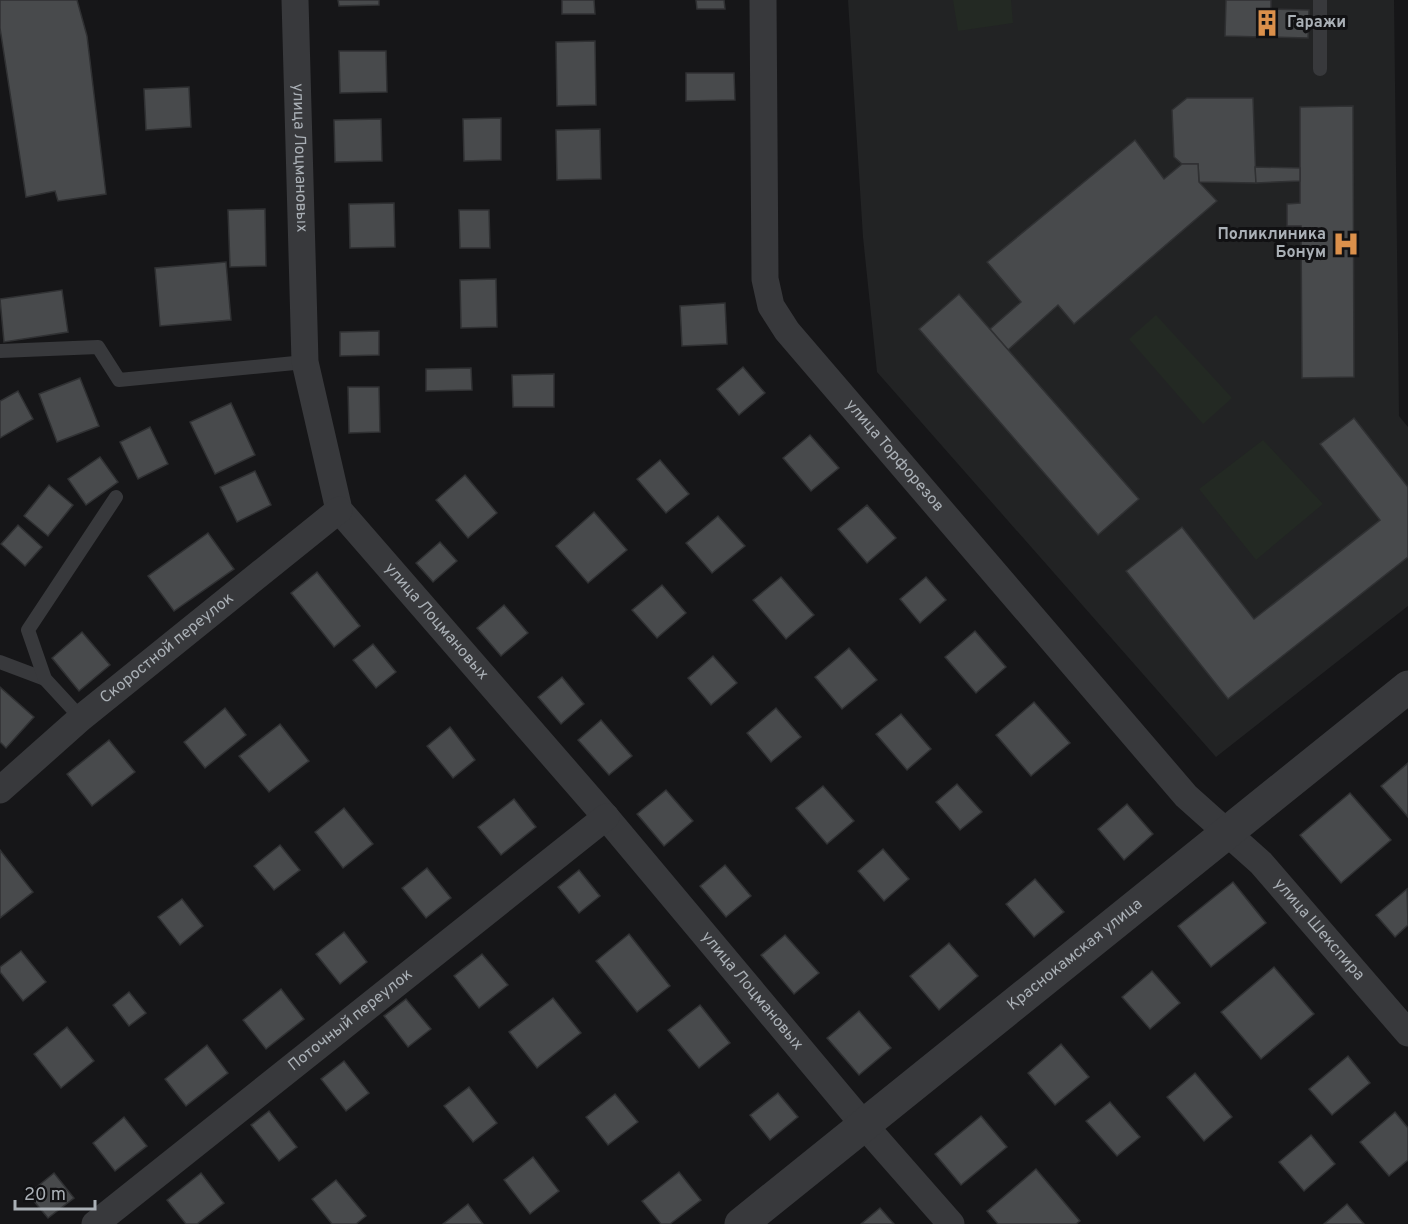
<svg xmlns="http://www.w3.org/2000/svg" width="1408" height="1224" font-family="Overpass,sans-serif">
	<rect width="100%" height="100%" fill="#161618"/>
	<polygon fill="#222324" points="848,0 1394,0 1399,416 1408,427 1408,606 1216,757 877,372 863,237"/>
	<g fill="#232923">
		<polygon points="953,0 1011,0 1013,23 958,31"/>
		<polygon points="1156,315 1232,398 1203,424 1129,339"/>
		<polygon points="1263,440 1323,504 1256,560 1199,489"/>
	</g>
	<g fill="#484a4c" stroke="#303133" stroke-width="1.5">
		<polygon points="0,0 77,0 87,36 106,194 58,201 55,191 26,197 0,28"/>
		<polygon points="338,0 379,0 379,5 339,6"/>
		<polygon points="562,0 594,0 595,14 562,14"/>
		<polygon points="696,0 724,0 725,9 697,9"/>
		<polygon points="1226,0 1271,0 1271,9 1309,10 1308,38 1225,36"/>
		<polygon points="595,41 596,105 557,106 556,42"/>
		<polygon points="339,51 386,51 387,92 340,93"/>
		<polygon points="686,73 734,73 735,100 686,101"/>
		<polygon points="189,87 191,127 146,130 144,89"/>
		<polygon points="1187,98 1253,98 1256,183 1199,182 1198,164 1182,164 1174,157 1172,110"/>
		<polygon points="1353,106 1354,377 1302,378 1301,226 1287,226 1287,204 1300,203 1300,107"/>
		<polygon points="501,118 501,160 464,161 463,119"/>
		<polygon points="381,119 382,161 335,162 334,120"/>
		<polygon points="600,129 601,179 557,180 556,130"/>
		<polygon points="1135,140 1164,179 1182,164 1198,164 1199,182 1217,201 1074,324 1058,305 1008,350 990,329 1021,302 987,262"/>
		<polygon points="1255,167 1300,168 1300,181 1256,183"/>
		<polygon points="394,203 395,247 350,248 349,204"/>
		<polygon points="265,209 266,266 230,267 228,210"/>
		<polygon points="459,210 489,210 490,248 460,248"/>
		<polygon points="226,262 231,320 160,326 155,268"/>
		<polygon points="496,279 497,327 461,328 460,280"/>
		<polygon points="62,290 68,332 4,342 0,299"/>
		<polygon points="959,294 1139,499 1098,535 919,329"/>
		<polygon points="725,303 727,344 682,346 680,306"/>
		<polygon points="379,331 379,355 340,356 340,332"/>
		<polygon points="743,367 765,393 739,415 717,389"/>
		<polygon points="471,368 472,390 426,391 426,369"/>
		<polygon points="554,374 554,407 513,407 512,375"/>
		<polygon points="80,378 99,426 57,442 39,394"/>
		<polygon points="348,387 379,387 380,432 349,433"/>
		<polygon points="18,391 33,419 0,438 0,401"/>
		<polygon points="231,403 255,455 215,474 190,422"/>
		<polygon points="1354,418 1408,487 1408,557 1228,699 1126,571 1182,527 1254,619 1380,520 1320,444"/>
		<polygon points="150,427 168,464 138,479 120,442"/>
		<polygon points="810,435 839,468 811,491 783,458"/>
		<polygon points="100,457 118,482 86,505 68,479"/>
		<polygon points="660,460 689,494 666,513 637,479"/>
		<polygon points="255,471 271,505 237,522 220,487"/>
		<polygon points="465,475 497,513 468,538 436,500"/>
		<polygon points="49,485 73,505 48,536 24,516"/>
		<polygon points="867,505 896,538 867,563 838,529"/>
		<polygon points="594,512 627,550 588,583 556,546"/>
		<polygon points="718,516 745,546 712,573 686,543"/>
		<polygon points="18,525 42,547 25,566 1,544"/>
		<polygon points="208,533 234,569 174,611 148,576"/>
		<polygon points="440,542 457,561 433,582 416,563"/>
		<polygon points="317,572 360,626 334,647 291,593"/>
		<polygon points="781,577 814,615 786,639 753,600"/>
		<polygon points="926,577 946,600 920,623 900,599"/>
		<polygon points="662,585 686,613 657,638 632,610"/>
		<polygon points="504,605 528,633 501,656 477,628"/>
		<polygon points="975,631 1006,667 976,693 945,657"/>
		<polygon points="82,632 110,665 79,691 52,658"/>
		<polygon points="373,644 396,672 376,688 353,660"/>
		<polygon points="849,648 877,680 842,709 815,677"/>
		<polygon points="713,656 737,683 711,705 688,678"/>
		<polygon points="562,677 584,704 561,724 538,697"/>
		<polygon points="0,687 34,717 6,748 0,742"/>
		<polygon points="1034,702 1070,743 1031,776 996,735"/>
		<polygon points="225,708 246,735 205,768 184,742"/>
		<polygon points="776,708 801,737 771,762 747,733"/>
		<polygon points="901,714 931,749 907,770 876,734"/>
		<polygon points="601,720 632,756 609,775 578,740"/>
		<polygon points="280,724 309,761 269,792 239,756"/>
		<polygon points="450,727 475,760 453,778 427,746"/>
		<polygon points="109,740 135,772 92,806 67,774"/>
		<polygon points="1408,763 1408,817 1381,786"/>
		<polygon points="957,784 982,812 960,830 936,802"/>
		<polygon points="823,786 854,821 827,844 796,808"/>
		<polygon points="666,790 693,821 664,846 637,814"/>
		<polygon points="1350,793 1391,840 1341,883 1300,835"/>
		<polygon points="514,799 536,827 501,855 478,827"/>
		<polygon points="1127,804 1153,834 1124,860 1098,829"/>
		<polygon points="344,808 373,844 343,868 315,832"/>
		<polygon points="280,845 300,870 274,890 254,866"/>
		<polygon points="883,849 909,879 884,901 858,871"/>
		<polygon points="0,850 33,892 0,918"/>
		<polygon points="725,865 751,896 726,917 700,886"/>
		<polygon points="427,868 451,898 426,918 402,888"/>
		<polygon points="579,870 600,896 579,913 558,887"/>
		<polygon points="1035,879 1064,912 1034,937 1006,904"/>
		<polygon points="1233,882 1266,923 1211,967 1178,926"/>
		<polygon points="1407,889 1408,925 1395,937 1376,915"/>
		<polygon points="182,899 203,926 180,945 158,917"/>
		<polygon points="344,932 367,962 340,984 316,954"/>
		<polygon points="629,934 670,986 637,1012 596,961"/>
		<polygon points="785,935 819,973 794,994 761,955"/>
		<polygon points="949,943 978,976 939,1010 910,976"/>
		<polygon points="21,951 46,982 23,1001 0,972 0,967"/>
		<polygon points="482,954 508,985 479,1008 454,976"/>
		<polygon points="1274,967 1314,1014 1261,1059 1221,1012"/>
		<polygon points="1152,971 1180,1003 1150,1029 1122,997"/>
		<polygon points="281,989 304,1019 266,1049 243,1020"/>
		<polygon points="129,992 146,1013 129,1026 113,1005"/>
		<polygon points="553,998 581,1033 537,1068 509,1032"/>
		<polygon points="406,999 431,1029 408,1047 384,1016"/>
		<polygon points="700,1005 730,1043 699,1068 668,1030"/>
		<polygon points="859,1011 891,1048 859,1075 827,1038"/>
		<polygon points="67,1027 94,1061 61,1088 34,1054"/>
		<polygon points="1061,1044 1089,1077 1055,1105 1028,1073"/>
		<polygon points="207,1045 228,1073 186,1106 165,1079"/>
		<polygon points="1348,1056 1370,1083 1332,1115 1309,1089"/>
		<polygon points="344,1061 369,1093 346,1111 321,1079"/>
		<polygon points="1195,1073 1232,1117 1204,1141 1167,1097"/>
		<polygon points="469,1087 497,1123 473,1142 444,1106"/>
		<polygon points="778,1093 798,1117 770,1140 750,1115"/>
		<polygon points="615,1094 638,1122 608,1145 586,1117"/>
		<polygon points="1110,1102 1140,1137 1117,1156 1086,1121"/>
		<polygon points="269,1111 297,1147 279,1161 251,1125"/>
		<polygon points="1395,1112 1408,1128 1408,1160 1389,1176 1360,1142"/>
		<polygon points="981,1116 1007,1147 961,1185 935,1154"/>
		<polygon points="124,1117 147,1146 115,1171 93,1143"/>
		<polygon points="1311,1135 1335,1164 1304,1191 1279,1162"/>
		<polygon points="533,1157 559,1191 530,1214 504,1180"/>
		<polygon points="1036,1169 1080,1221 1076,1224 998,1224 987,1211"/>
		<polygon points="679,1172 701,1200 670,1224 661,1224 642,1201"/>
		<polygon points="54,1173 74,1198 48,1218 28,1194"/>
		<polygon points="201,1173 224,1203 197,1224 186,1224 167,1200"/>
		<polygon points="336,1180 366,1216 356,1224 332,1224 312,1199"/>
		<polygon points="468,1204 483,1224 443,1224"/>
		<polygon points="1347,1204 1364,1224 1324,1224"/>
		<polygon points="880,1208 894,1224 861,1224"/>
	</g>
	<g fill="none" stroke-linecap="round" stroke-linejoin="round">
		<g stroke="#38393c" stroke-width="14">
			<polyline points="1320,0 1320,69"/>
			<polyline points="0,351 98,347 119,380 305,362"/>
			<polyline points="0,662 45,679"/>
			<polyline points="81,718 45,679 28,630 116,497"/>
		</g>
		<g stroke="#38393c" stroke-width="27">
			<path id="s1" d="M295 0 305 362 339 510 606 817 864 1125 951 1224"/>
			<path id="s2" d="M763 0 765 279 771 306 787 331 1186 796 1261 863 1408 1033"/>
			<path id="s3" d="M0 790 81 718 339 510"/>
			<path id="s4" d="M95 1224 606 817"/>
		</g>
		<path stroke="#38393c" stroke-width="33" id="s5" d="M741 1224 1408 687"/>
	</g>
	<defs>
		<symbol id="building-bare" viewBox="-9 -9 18 18"><path d="M-4-6H4V6H1V3H-1V6H-4ZM-2.5-4.3h1.7v1.8h-1.7ZM.8-4.3h1.7v1.8H.8ZM-2.5-1h1.7V.8h-1.7ZM.8-1h1.7V.8H.8Z" fill="#db904b" stroke="#111113" stroke-width="2.5" paint-order="stroke"/></symbol>
		<symbol id="hospital-bare" viewBox="-9 -9 18 18"><path d="M-5-5h3v3.5h4V-5h3V5h-3V1.5h-4V5h-3Z" fill="#db904b" stroke="#111113" stroke-width="2.5" paint-order="stroke"/></symbol>
	</defs>
	<g fill-rule="evenodd">
		<use href="#building-bare" x="1248" y="4" width="38" height="38"/>
		<use href="#hospital-bare" x="1327" y="225" width="38" height="38"/>
	</g>
	<g text-anchor="middle" dominant-baseline="central" stroke-width="6" stroke-linejoin="round" paint-order="stroke">
		<g font-size="16" font-weight="bold" fill="#aab0b6" stroke="#111113" text-anchor="start">
			<text x="1287" y="23">Гаражи</text>
			<text x="1326" y="235" text-anchor="end">Поликлиника<tspan x="1326" dy="18">Бонум</tspan></text>
		</g>
		<g font-size="16" fill="#aab0b6" stroke="#111113">
			<text stroke="none"><textPath href="#s1" startOffset="158">улица Лоцмановых</textPath></text>
			<text stroke="none"><textPath href="#s2" startOffset="501">улица Торфорезов</textPath></text>
			<text stroke="none"><textPath href="#s1" startOffset="662">улица Лоцмановых</textPath></text>
			<text stroke="none"><textPath href="#s3" startOffset="219">Скоростной переулок</textPath></text>
			<text stroke="none"><textPath href="#s2" startOffset="1138">улица Шекспира</textPath></text>
			<text stroke="none"><textPath href="#s5" startOffset="429">Краснокамская улица</textPath></text>
			<text stroke="none"><textPath href="#s1" startOffset="1148">улица Лоцмановых</textPath></text>
			<text stroke="none"><textPath href="#s4" startOffset="327">Поточный переулок</textPath></text>
		</g>
	</g>
	<path d="M15 1200v9h80v-9" fill="none" stroke="#aab0b6" stroke-width="3"/>
	<text x="24" y="1200" font-size="18" fill="#aab0b6" stroke="#111113" stroke-width="4.5" paint-order="stroke">20 m</text>
</svg>
